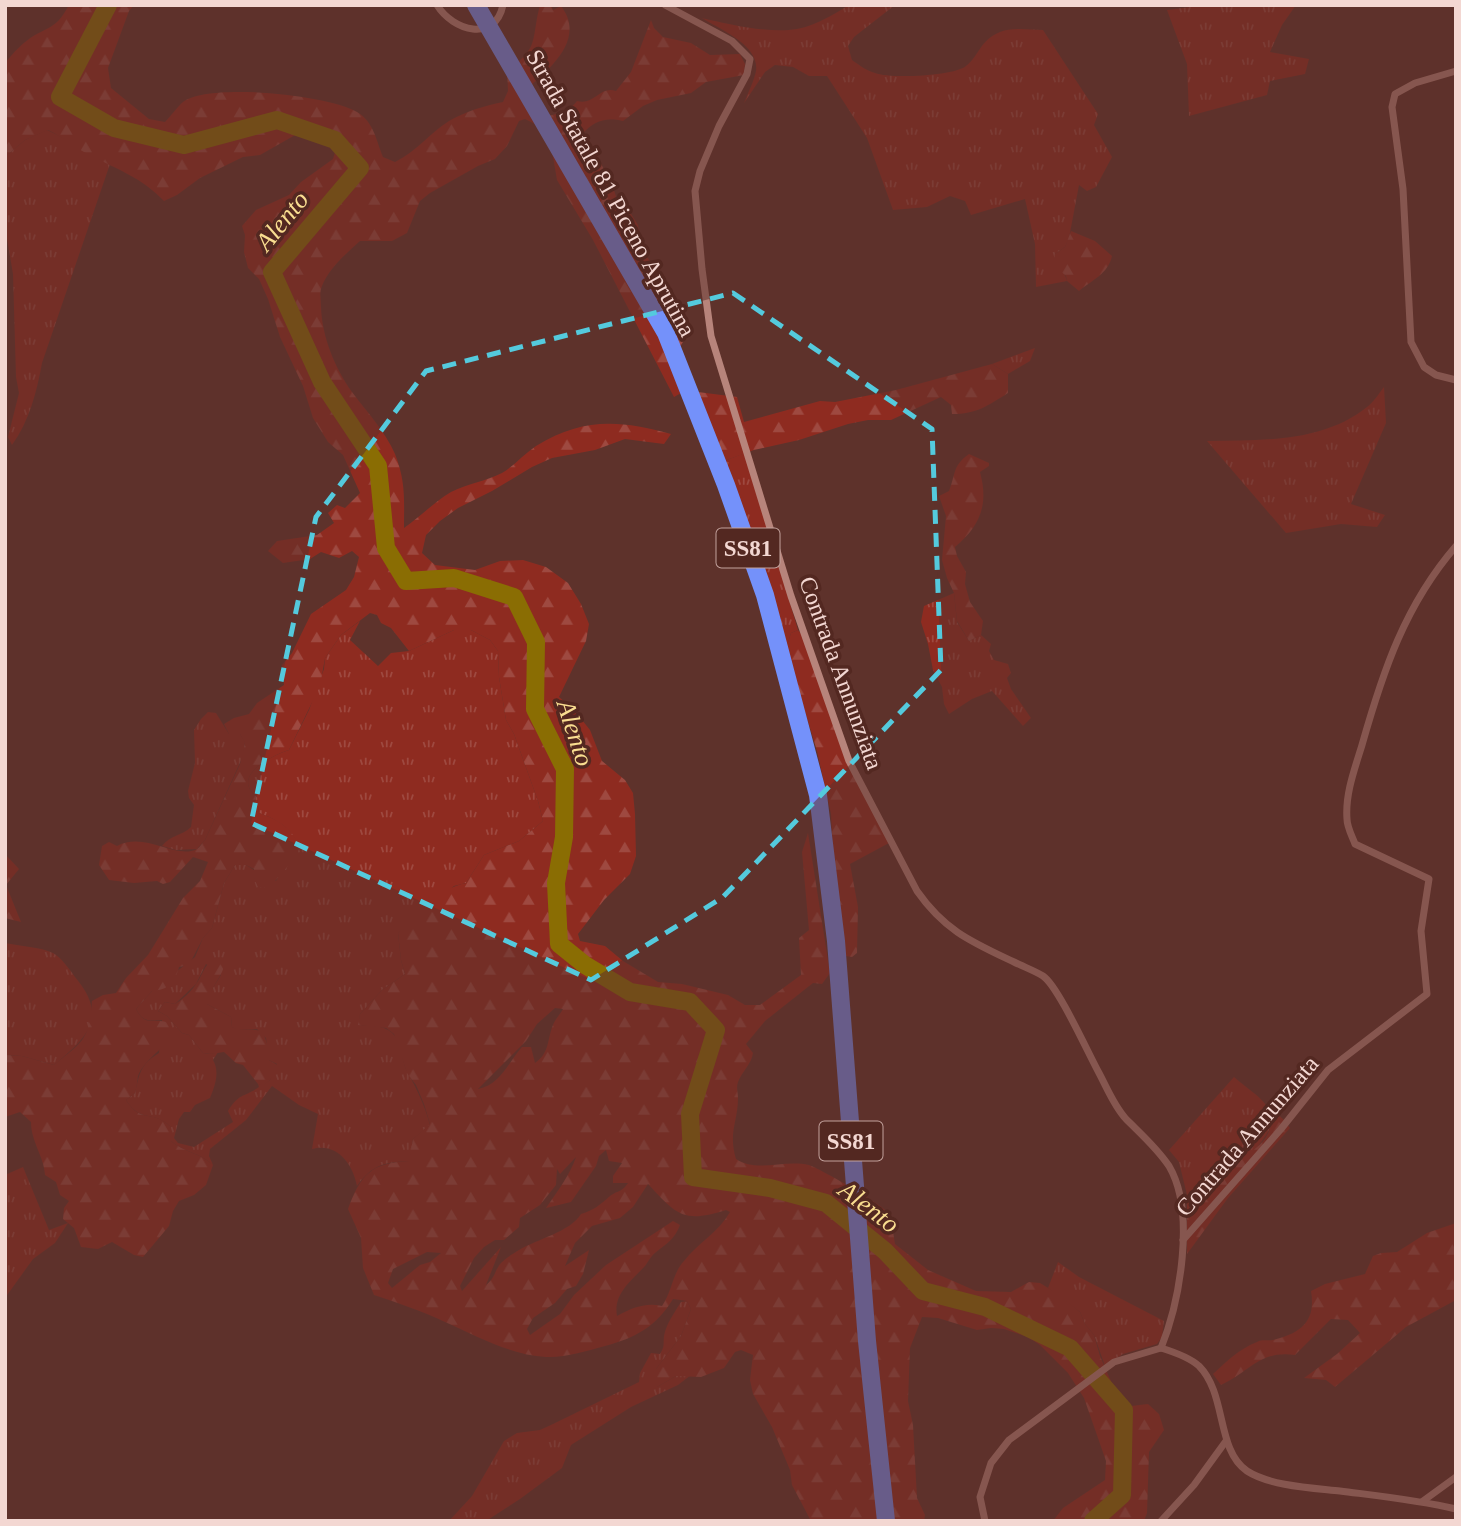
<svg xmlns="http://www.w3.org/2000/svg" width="1461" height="1526" font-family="'Times New Roman',serif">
	<defs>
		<pattern id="grass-tufts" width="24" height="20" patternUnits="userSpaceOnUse" patternTransform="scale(1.75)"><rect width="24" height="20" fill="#8e2b20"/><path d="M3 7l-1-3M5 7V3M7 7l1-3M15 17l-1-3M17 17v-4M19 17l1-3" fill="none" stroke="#9e4940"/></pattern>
		<pattern id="forest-firs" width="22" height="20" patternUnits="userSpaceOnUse" patternTransform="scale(1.75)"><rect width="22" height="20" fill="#8e2b20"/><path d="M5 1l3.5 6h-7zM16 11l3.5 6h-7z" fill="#9e4940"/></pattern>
	</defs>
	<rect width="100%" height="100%" fill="#5e322b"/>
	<g fill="url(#grass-tufts)" fill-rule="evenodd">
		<path d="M849 5H895L854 37 848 46 852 60C859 65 867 71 875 73 890 79 955 76 966 66 980 55 979 41 1000 32 1013 27 1029 30 1043 30L1098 114 1094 125 1112 157 1096 187 1087 191 1079 185 1069 238 1065 247 1055 254C1058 264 1066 275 1067 281L1036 287 1035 244 1025 199 971 215 965 201 950 196 927 207 893 210 867 138 827 76H809L793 67 775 65 765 72 744 103C748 93 754 81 756 71 760 45 719 29 702 18 727 24 762 32 789 30 810 29 831 16 849 5Z"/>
		<polygon points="1205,5 1296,5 1282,25 1270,52 1309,59 1305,74 1270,81 1267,95 1189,116 1187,64 1167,10"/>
		<path d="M47 130C70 140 88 155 110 164L42 363C37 391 29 422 12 445L8 437 19 393 16 377 13 274 5 227V157L25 140Z"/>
		<polygon points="1035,348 1030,361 1008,374 992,364"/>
		<path d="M1384 387 1386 423 1351 504 1385 515 1377 527 1341 524 1286 533 1207 441C1261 440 1322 443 1367 407 1374 402 1379 393 1384 387Z"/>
		<polygon points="745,453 798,630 791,633 786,649 724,461"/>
		<polygon points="954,593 957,622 969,641 981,635 991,644 989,651 994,660 1008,664 1011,673 1007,678 1011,689 1031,718 1023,726 992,691 972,699 949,714 944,704 942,687 933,670 928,644 921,622 924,606"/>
		<path d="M360 621 350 640 378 666 391 653 409 651 454 630H471L490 640 498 651 499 677 506 720 514 734 538 801 543 821 519 841 484 855 466 883 454 886 398 933 401 960 405 974 382 990 360 1014 359 1025C369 1026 383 1025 391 1032 402 1041 401 1061 408 1073 418 1092 424 1103 430 1125L413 1139 410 1161C384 1162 372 1165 357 1186 353 1164 337 1142 312 1149L318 1114 299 1105 272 1086 246 1120 210 1149 209 1156 213 1165C201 1153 183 1152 171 1141V1127C152 1109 141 1124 126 1100L135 1093C140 1072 140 1065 159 1053L162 1020C148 1021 143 1022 136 1009L152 991 195 957 203 938 212 928 224 883 235 865H246L254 870V878L276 881C282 868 293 860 299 847 292 828 278 820 259 813L257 797C230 776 271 756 289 750L309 710 324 669 325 658 341 635ZM206 964 221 975 207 997V1004L231 1017 232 1027 237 1030 257 1029 266 1038 269 1060 277 1064 270 1080 263 1085 258 1084 259 1087C244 1098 240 1092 228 1111L233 1122 194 1147 178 1143 174 1138 179 1119 184 1112H190L195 1105 210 1098C215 1086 220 1072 213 1060L218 1052 211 1054 203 1053 189 1035 182 1033 167 1016 158 1011 165 1002 175 1004 196 984Z"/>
		<path d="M208 712 216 713 229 734H240L245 742 243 756 205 840 197 849 176 850 162 846C170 835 182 836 191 827L194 805 189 798 188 791 195 763 194 730 201 719Z"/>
		<path d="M5 943C20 946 40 947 53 953 61 957 70 970 75 977 109 1017 87 1038 54 1065L22 1056 5 1055Z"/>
		<path d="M1234 1077C1254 1095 1286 1109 1264 1138 1261 1142 1258 1147 1254 1151 1244 1158 1235 1159 1226 1169L1227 1177 1223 1182 1216 1181 1187 1195 1179 1162 1169 1150Z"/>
		<polygon points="23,1167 49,1230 68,1223 55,1243 33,1259 5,1298 5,1175"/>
		<polygon points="1058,1262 1079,1277 1164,1321 1162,1337 1157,1344 1123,1354 1105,1366 1094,1335 1085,1324 1080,1312 1048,1288"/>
		<path d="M687 1301 691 1309 681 1336 656 1369 657 1387 676 1376 691 1375 678 1385 631 1407 571 1445 562 1468 520 1499 486 1521H449L472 1496 504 1441 517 1433 540 1430 553 1424 639 1382 640 1373 651 1353 660 1354C665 1346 663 1345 664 1336 666 1324 675 1312 681 1302Z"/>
	</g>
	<g fill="url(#forest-firs)" fill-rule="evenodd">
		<path d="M69 5H134L129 11 108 68 111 88 149 119 165 122C171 116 177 107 183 102 208 82 329 95 357 112 374 122 376 140 383 157L395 162C416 152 430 133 449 121 466 111 484 106 503 102L508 91 507 69C540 50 531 38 540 5H551L553 10 561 6C588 41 545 73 521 94L535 118C551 115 566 115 577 101 594 106 600 85 616 91L631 72 651 20 654 28 663 37 691 43 710 55 740 54 745 64 744 75 706 82 691 93 657 100 643 106 623 121C604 117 595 121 582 134L586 143 596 154 613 187 618 203 631 214 638 225 641 245 647 257 664 279 658 284C671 303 697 323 680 347L698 392 737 397 744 422 820 401 835 402 896 390 992 364 1008 374V393C987 406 977 414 952 414L951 405 941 397 891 420H868L848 424 799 440 754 450 724 461 683 392 674 397 593 240 557 180 551 145 539 126 525 119 519 121 507 146 495 159 478 166 430 193 420 201 407 233 392 241H360C346 254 329 268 322 286 319 293 321 300 321 307 322 337 335 368 352 392 367 412 385 431 395 454 406 482 404 500 404 528 420 517 434 502 451 492 467 484 486 481 502 473 514 466 524 454 536 446 583 417 620 420 671 434L664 444 625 439 595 450 552 458 532 467 492 491 458 508 440 521 426 535 422 553 435 565 475 570 500 561 523 560 546 567 568 583 581 604 589 624 586 641 559 697 574 710 590 730 602 761 625 780 633 793 635 814 636 856 630 874 604 900 578 934 580 941 605 946 623 961 658 982 682 984 728 995 745 1005H760L801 975 799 938 809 930 802 852 808 833 830 973 822 984 813 983 765 1021 746 1044 753 1053C751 1065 743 1070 738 1082 736 1088 738 1092 738 1098 738 1122 728 1132 736 1159 757 1173 784 1159 809 1165 819 1168 883 1205 887 1212 893 1221 893 1234 895 1244L928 1270 976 1291 1011 1292 1029 1282 1040 1283 1058 1294 1080 1312 1085 1324 1094 1335 1100 1356 1116 1393 1131 1406 1148 1404 1159 1414 1164 1430 1149 1452 1147 1513 1144 1521H1053L1063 1508 1105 1480 1106 1461 1084 1398 1068 1373 1040 1345 1028 1337 1004 1329 991 1328 977 1330 938 1318 922 1317 910 1348 908 1401 913 1425 917 1498 925 1515 924 1521H811L792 1485 790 1470 772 1427 753 1394 750 1380 753 1355 741 1350 735 1352 724 1368 701 1377 676 1376 657 1387 648 1385 656 1369 681 1336 691 1309 687 1301 673 1299C656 1327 635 1338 605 1346 587 1351 564 1358 546 1357 510 1355 477 1336 445 1322 422 1311 398 1303 374 1295L363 1268 361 1238 348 1209C361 1174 371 1163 409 1161L413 1139 430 1124 424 1104 416 1085 407 1073 394 1034 386 1028 358 1025 360 1014 382 990 405 974 401 960 398 933C416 912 438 889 466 883L484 855 519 841 543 821 538 801 514 734 506 720 499 677 498 651 490 640 471 630H454L409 651 391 628 381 623 377 615 370 613 341 635 325 658 320 686 289 750C271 756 230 776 257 797L259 813C279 820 291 827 300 847L294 859 269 888 258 887 254 878V869L246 865H235L224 883 212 928 203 938 189 965 179 967C175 983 168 990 152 991L136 1009C146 1028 153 1017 170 1023L172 1037C162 1049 143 1062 138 1076 137 1081 137 1087 135 1093L126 1100C142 1125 151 1108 171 1127V1141C183 1152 201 1153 213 1165L206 1185 194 1195 179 1201 173 1211 169 1226 143 1257 134 1255 112 1242 98 1249 81 1247 74 1228 63 1219 64 1208 69 1201 60 1195 56 1182 45 1175C44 1156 31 1142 31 1122L20 1112 5 1117V1055L22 1056 54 1065C83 1041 89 1041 92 1001L103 995 116 993 126 978 148 955 183 898 200 881 208 862 193 857 170 882 163 884 157 881 134 883 109 880 99 865 102 846 109 842 117 846C146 831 175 860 197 849 200 847 202 843 205 840L240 764 245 743 240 734H229L224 724 234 718 249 714 257 703 284 685 282 665 292 653 311 614 346 590 354 577 359 557 352 551 339 558 321 552 310 559 283 563 268 551 277 541 317 535 334 523 328 513 337 505 345 508 360 493 343 455 328 442 313 418 303 386 280 337 268 299 259 279 248 268 244 252 245 235 242 226 256 210 289 195 301 182 333 159 336 149 323 141 297 134 260 155 243 157 200 178 177 195 164 201C141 177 118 170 90 155 75 148 63 137 48 130L25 140 5 157V63C13 53 23 42 35 35 54 25 58 25 69 5ZM555 1008 563 1009C560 1014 555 1020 553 1025 547 1039 550 1053 535 1063L531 1047H522C508 1063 500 1085 478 1089L526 1041 537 1024ZM606 1150 609 1161 622 1163 613 1176V1183H628C621 1193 618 1190 610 1196 600 1205 594 1210 581 1214 570 1232 537 1239 519 1250 514 1253 506 1258 501 1263 494 1271 496 1277 486 1285L501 1247 462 1291 460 1286 474 1258 484 1247 495 1240H504L519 1227 520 1218 540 1205 556 1185 557 1169 560 1174 576 1157C570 1175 557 1192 546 1208L571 1202 596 1166 599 1156ZM648 1184C676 1214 683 1224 726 1210L730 1212C719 1232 698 1243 684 1261 672 1274 672 1292 662 1306 646 1302 631 1308 617 1316 613 1294 631 1281 645 1266 648 1262 651 1256 655 1253 666 1244 675 1239 680 1225L673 1221 606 1265 574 1295 560 1314 530 1335 527 1329 533 1318 555 1303 567 1289 576 1286 583 1274 589 1250 565 1266 575 1243 592 1226 620 1218 633 1207ZM427 1252 441 1253 430 1262 420 1265 392 1288 388 1283 393 1269Z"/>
		<path d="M1071 231 1095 241 1112 256C1108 274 1092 280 1079 291L1067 281 1066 276 1053 264 1055 254 1065 247Z"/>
		<path d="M969 454 989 463V466L980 472C989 505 980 526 955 547L957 556 966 572 965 584 970 602 983 621 981 635 969 641 957 621 954 593 947 578 942 560 946 516 939 496 949 491C956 474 952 466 969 454Z"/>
		<polygon points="798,630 802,635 851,769 889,843 850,864 858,907 857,953 852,957 846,956 833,851 831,814 817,751 786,649 791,633"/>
		<polygon points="5,854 19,869 6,885 21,922 5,918"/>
		<path d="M212 960 219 961 224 967C220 979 208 992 207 1004L231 1017 232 1027C242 1032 253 1027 263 1032L270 1052 269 1060 279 1066 270 1080 263 1086 258 1084 243 1065 236 1063 224 1052 211 1054 203 1053 189 1035 182 1033 167 1016 158 1011 165 1002 175 1004C183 999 191 992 196 984 202 976 204 966 212 960Z"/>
		<path d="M1268 1106 1283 1119 1290 1128 1228 1198 1187 1254V1195L1216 1181 1223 1182 1226 1177C1225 1159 1240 1160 1252 1151 1267 1141 1277 1123 1268 1106Z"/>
		<path d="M1456 1223V1300L1406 1327 1335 1387 1326 1380 1304 1378 1337 1354 1360 1333 1348 1320 1331 1319 1295 1355C1259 1350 1250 1372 1221 1385L1213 1374C1227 1361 1239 1349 1257 1342 1262 1339 1267 1341 1273 1340 1302 1333 1316 1321 1311 1291L1325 1284 1365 1274 1373 1256 1381 1253 1397 1252 1427 1233Z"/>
	</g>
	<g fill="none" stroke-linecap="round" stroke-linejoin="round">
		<polyline stroke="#8a6d03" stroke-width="18" points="108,5 60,97 114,128 184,145 277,120 335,140 360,168 272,272 322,382 378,466 386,548 406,581 454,578 514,597 536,642 535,709 565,769 564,837 556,883 559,944 585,965 630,992 690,1002 716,1030 690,1114 693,1177 770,1188 826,1203 885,1251 923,1291 985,1307 1070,1348 1124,1410 1122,1495 1093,1521"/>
		<g stroke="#b7847b" stroke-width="7">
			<path d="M437 5C453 31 495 43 503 5"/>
			<path d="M665 5 732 41 750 59 747 74 719 126 700 171 695 191 702 269 711 336 791 596 849 761 917 891C945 931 972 942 1014 962 1024 967 1035 971 1043 976 1058 986 1088 1053 1099 1073 1107 1088 1114 1106 1126 1119 1141 1134 1157 1148 1169 1166 1196 1212 1180 1301 1161 1348"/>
			<polyline points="1456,71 1415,83 1395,94 1392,107 1403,189 1411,342 1424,367 1436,375 1456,380"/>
			<path d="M1183 1240 1281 1129 1328 1070 1427 994 1421 931 1429 879 1355 844C1352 836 1347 827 1347 819 1345 794 1355 768 1362 745 1383 671 1405 605 1456 546"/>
			<polyline points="1423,1501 1456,1477"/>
			<path d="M985 1521 980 1497 991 1463 1009 1440 1114 1362 1161 1348C1174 1352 1189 1357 1199 1366 1227 1394 1216 1450 1247 1471 1270 1486 1313 1488 1340 1491 1379 1496 1418 1500 1456 1509"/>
			<polyline points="1161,1521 1194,1485 1226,1441"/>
		</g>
		<polyline stroke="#7491fa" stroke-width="18" points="476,5 666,333 726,485 765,595 818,795 836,941 867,1341 886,1521"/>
	</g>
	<path d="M0 0H1461V1526H0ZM733 293 932 429 941 670 723 897 591 980 251 823 316 517 426 371Z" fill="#5e322b" fill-opacity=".55" fill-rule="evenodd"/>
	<path fill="none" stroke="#54cadd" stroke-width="5" stroke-dasharray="14 9" stroke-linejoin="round" d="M733 293 932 429 941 670 723 897 591 980 251 823 316 517 426 371Z"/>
	<g text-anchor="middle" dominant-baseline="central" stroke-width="7" stroke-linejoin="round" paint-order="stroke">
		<g fill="#532821" stroke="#c3a29d" stroke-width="2">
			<rect x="716.5" y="528.5" width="63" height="39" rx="5"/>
			<rect x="819.5" y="1121.5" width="63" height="39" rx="5"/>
		</g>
		<g font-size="23" font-weight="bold" fill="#f3d7d2">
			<text x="748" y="548">SS81</text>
			<text x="851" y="1141">SS81</text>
		</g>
		<g font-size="24" fill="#f3d7d2" stroke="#532821">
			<text transform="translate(611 193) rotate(61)">Strada Statale 81 Piceno Aprutina</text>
			<text transform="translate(841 673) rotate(70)">Contrada Annunziata</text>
			<text transform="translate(1247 1136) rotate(-49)">Contrada Annunziata</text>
		</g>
		<g font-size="26" font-style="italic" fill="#f9dd90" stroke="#532821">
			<text transform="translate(282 221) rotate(-51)">Alento</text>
			<text transform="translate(575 733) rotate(72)">Alento</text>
			<text transform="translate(869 1207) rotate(37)">Alento</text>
		</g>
	</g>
	<rect width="1461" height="1526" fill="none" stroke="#f3d7d2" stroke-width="14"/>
</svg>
